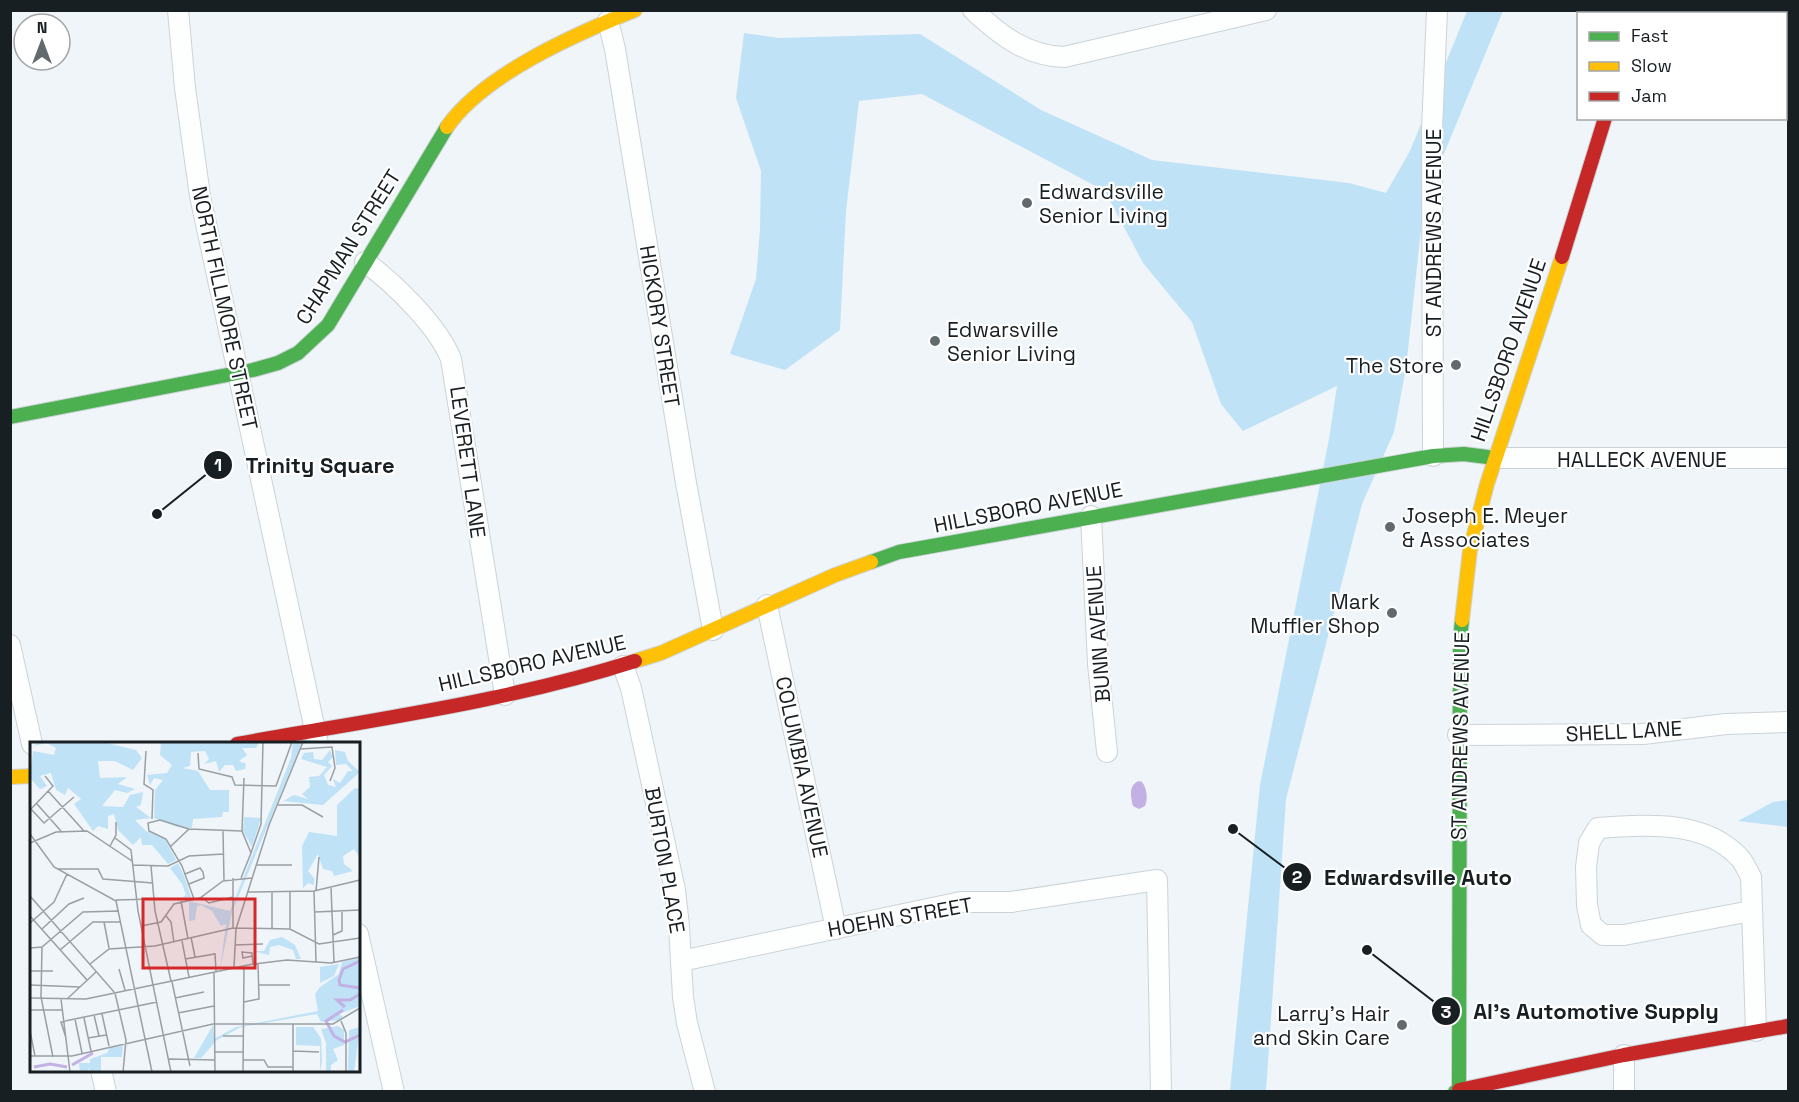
<svg xmlns="http://www.w3.org/2000/svg" width="1799" height="1102" font-family="'Space Grotesk',sans-serif">
	<rect width="100%" height="100%" fill="#eff5f8"/>
	<g fill="#bfe2f7">
		<polygon points="1467,11 1503,11 1424,202 1406,368 1394,432 1362,504 1286,799 1266,1091 1230,1091 1260,785 1329,439 1337,386 1243,431 1221,404 1192,322 1143,263 1105,191 922,94 859,101 846,211 840,330 785,370 730,354 756,279 760,229 761,171 736,98 744,33 779,38 920,34 1041,110 1152,160 1349,183 1386,193 1410,151"/>
		<polygon points="1788,800 1788,827 1738,821 1773,802"/>
	</g>
	<path fill="#c3b0e4" d="M1139 781 1142 782C1147 788 1148 799 1145 806L1139 809 1133 806C1131 797 1128 785 1139 781Z"/>
	<g fill="none" stroke-linecap="round" stroke-linejoin="round">
		<defs>
			<g id="street">
				<polyline points="178,10 185,88 200,196 318,744"/>
				<path d="M973 10C1000 35 1026 56 1064 57L1266 10"/>
				<polyline points="608,21 615,49 686,483 713,630"/>
				<path d="M365 262C394 283 438 326 451 359L505 695"/>
				<polyline points="1433,456 1432,130 1437,10"/>
				<polyline points="1495,458 1788,458"/>
				<polyline points="1091,516 1098,664 1107,752"/>
				<polyline points="767,605 836,929"/>
				<polyline points="10,645 32,744"/>
				<polyline points="623,666 631,688 675,890 679,926 683,997 687,1023 705,1092"/>
				<polyline points="1458,735 1643,734 1726,724 1788,722"/>
				<path d="M1751 911 1624 935H1603L1591 925 1587 905 1586 867 1589 843 1598 828C1645 825 1703 819 1739 857 1744 862 1747 870 1751 877L1756 1031"/>
				<polyline points="358,934 394,1092"/>
				<polyline points="681,961 961,902 1011,902 1157,880 1161,1092"/>
				<polyline points="101,1070 106,1092"/>
				<polyline points="1624,1092 1624,1055"/>
			</g>
			<g id="fast">
				<polyline points="1638,14 1639,10"/>
				<polyline points="10,417 253,370 278,363 298,353 328,325 447,127"/>
				<polyline points="871,562 899,552 1433,456 1464,454 1495,458"/>
				<polyline points="1455,1092 1459,1090 1460,639 1462,620"/>
			</g>
			<g id="slow">
				<path d="M447 127C484 74 576 34 635 10"/>
				<polyline points="1462,620 1470,550 1487,484 1562,257"/>
				<polyline points="635,661 661,653 835,575 871,562"/>
				<polyline points="10,777 32,776"/>
			</g>
			<g id="jam">
				<polyline points="1562,257 1605,118"/>
				<path d="M237 744C370 720 506 702 635 661"/>
				<polyline points="1459,1090 1624,1055 1788,1026"/>
			</g>
		</defs>
		<use href="#street" stroke="#ccd3d7" stroke-width="22"/>
		<use href="#fast" stroke="#ccd3d7" stroke-width="16"/>
		<use href="#slow" stroke="#ccd3d7" stroke-width="16"/>
		<use href="#jam" stroke="#ccd3d7" stroke-width="16"/>
		<use href="#street" stroke="#fdfefe" stroke-width="20"/>
		<use href="#fast" stroke="#4caf50" stroke-width="14"/>
		<use href="#slow" stroke="#ffc107" stroke-width="14"/>
		<use href="#jam" stroke="#c62828" stroke-width="14"/>
	</g>
	<g fill="#636a6e" stroke="#fff" stroke-width="2">
		<circle cx="1027" cy="203" r="6"/>
		<circle cx="935" cy="341" r="6"/>
		<circle cx="1456" cy="365" r="6"/>
		<circle cx="1390" cy="527" r="6"/>
		<circle cx="1392" cy="613" r="6"/>
		<circle cx="1402" cy="1025" r="6"/>
	</g>
	<g text-anchor="middle" dominant-baseline="central" stroke-width="4.5" stroke-linejoin="round" paint-order="stroke">
		<g font-size="21" fill="#181f23" stroke="#fff" text-anchor="start">
			<text x="1039" y="191">Edwardsville<tspan x="1039" dy="24">Senior Living</tspan></text>
			<text x="947" y="329">Edwarsville<tspan x="947" dy="24">Senior Living</tspan></text>
			<text x="1444" y="365" text-anchor="end">The Store</text>
			<text x="1402" y="515">Joseph E. Meyer<tspan x="1402" dy="24">&amp; Associates</tspan></text>
			<text x="1380" y="601" text-anchor="end">Mark<tspan x="1380" dy="24">Muffler Shop</tspan></text>
			<text x="1390" y="1013" text-anchor="end">Larry's Hair<tspan x="1390" dy="24">and Skin Care</tspan></text>
		</g>
		<g font-size="21" fill="#181f23" stroke="#fff">
			<text transform="translate(1433 233) rotate(-90)">ST ANDREWS AVENUE</text>
			<text transform="translate(348 247) rotate(-58)">CHAPMAN STREET</text>
			<text transform="translate(225 308) rotate(78)">NORTH FILLMORE STREET</text>
			<text transform="translate(660 326) rotate(81)">HICKORY STREET</text>
			<text transform="translate(1508 350) rotate(-71)">HILLSBORO AVENUE</text>
			<text x="1642" y="459">HALLECK AVENUE</text>
			<text transform="translate(468 462) rotate(82)">LEVERETT LANE</text>
			<text transform="translate(1028 507) rotate(-11)">HILLSBORO AVENUE</text>
			<text transform="translate(1098 634) rotate(-94)">BUNN AVENUE</text>
			<text transform="translate(532 663) rotate(-13)">HILLSBORO AVENUE</text>
			<text transform="translate(1624 731) rotate(-3)">SHELL LANE</text>
			<text transform="translate(1460 736) rotate(-89)">ST ANDREWS AVENUE</text>
			<text transform="translate(802 767) rotate(78)">COLUMBIA AVENUE</text>
			<text transform="translate(665 860) rotate(80)">BURTON PLACE</text>
			<text transform="translate(900 917) rotate(-10)">HOEHN STREET</text>
		</g>
	</g>
	<g transform="translate(30 742)">
		<rect width="330" height="330" fill="#eff5f8"/>
		<path d="M10 0H73L106 8 112 16 103 28 85 19H68L70 36 97 35 88 42 105 47 97 51 85 48 72 64 93 65 100 53 113 50 111 63 106 65 121 76 105 78 116 89 135 97 146 118 138 122 122 103H112L111 95 103 103 88 88 84 72 78 74V87L68 84 63 89 44 62 51 57 38 46 35 53 26 48 21 31 10 34 17 44 10 47 0 36 3 9 24 13 26 6 17 1 3 4ZM131 0H229L226 6H212L217 13 209 19 216 22 215 27 206 29 203 23H195L189 30 186 19 174 22 179 17 175 9 161 10 160 24 152 26 168 29 180 48H199V70H193L192 75 163 77 162 86 147 85 124 76 125 48 133 38 124 36 120 43 117 33 137 31 142 23 130 13ZM263 0H272L202 170 190 227 196 182 191 184 182 169 171 163 167 164 165 178 159 179V159L200 169 261 16ZM300 8 303 15 298 20 302 24 294 33 298 43 306 45 303 37 310 41 318 29H323L316 22 306 23 305 8 315 10 318 19 330 30 293 63 253 59 264 53 278 57 272 52 280 45 279 35 289 34 297 25 271 17 274 11 283 10 284 17 292 18ZM325 46 330 47V115L324 107 313 114 314 122 323 129 304 134 302 129 293 127 288 112 278 129 284 136V143L278 141 273 146 272 104 279 90 307 94V63ZM214 75 231 76 222 105 213 89ZM148 121 154 134 161 155H153L156 153 152 142 140 126ZM252 195 265 203 271 217H266L263 208 249 203 240 205 239 213 222 209H234L240 198ZM330 216V264L309 272 313 275 310 278 291 280 287 272 211 285 187 298 171 316H164L183 283 184 297 206 285 288 269 285 252 290 245 309 232 312 220ZM309 222 304 234 290 241V225ZM308 284 314 288V303L303 307 308 318 301 323V330H296V301L291 287ZM283 285 291 296 292 319 290 330V304L266 303V285ZM330 285 324 330H318L319 288ZM93 304 92 315H71V330H60L59 325 58 330H50L49 321H60V317L77 311 80 305Z" fill="#bfe2f7"/>
		<path fill="none" stroke="#c3b0e4" stroke-width="3" d="M330 219 313 227 309 238 310 243 330 246M315 265 307 258H320L330 252M313 268 296 279 304 294 315 300 330 293M42 323 63 311M4 325 20 322 37 325"/>
		<path fill="none" stroke="#999fa3" stroke-width="1.5" d="M270 7 302 5 305 26 300 39M116 9 114 42 123 48 122 77M168 11 169 27 202 35 205 43 246 44 262 0M15 34 23 44 1 67 14 81 44 55M18 49 54 89M7 62 31 89M248 63H272L293 75M159 87 130 78 118 81 119 89 136 97 152 124 164 157M193 89 194 138M0 92 24 125 86 159 122 330M85 96 101 108 108 169 123 243M0 101 26 90 57 89 102 119M80 104 86 93V80M140 105 159 87 212 89M221 111 231 82 233 0M103 123 138 124 159 114 194 112M227 123H262M121 124 125 169 141 239M28 127H68L73 137 123 141M155 132 170 126 173 130 174 136 159 142M211 136 221 111 212 89 214 36M301 145 304 220M284 149 286 220M286 149 289 115M218 150 284 149 330 138M0 154 85 251 96 298 93 330M171 155 179 161 203 155M86 158 124 157M151 159 158 197M285 170 330 168M0 174 57 238M136 174 141 180 144 201M74 180 79 206M0 181 24 160 37 132M111 184 131 180 144 162 170 156 193 139 222 136M203 186V136M242 186V150M12 187 39 162 54 156M260 187V150M303 193 312 189V169M161 195 165 215M152 199 159 235M205 203 233 202M12 205 11 255 23 315M0 206 12 205 53 170 89 169M30 208 63 180H91M222 214 213 216 212 210 222 211V212L223 222M155 217 185 212 186 229M60 222 79 207 125 204 203 186 260 187 289 202 330 196M204 225 206 187 239 83 273 0M89 227 95 248M0 229H23M184 231 185 330M142 240 160 324M0 243 50 245M123 243 141 330M229 243H260M0 256 56 257 223 222 257 218 301 221 330 215M145 256 174 250M31 257 40 330M37 257 66 230M214 260 229 257 228 222M0 268H33M148 271 184 264M72 272 79 304M64 273 69 294M54 276 61 309M45 277 52 311M35 279 127 260M311 279 316 291V330M35 280H31L36 296M263 282V330M0 289 5 314M193 294H213M58 296 76 293M263 309 289 310M184 310H213M0 314H42L183 282H303L330 266M139 317 185 318M213 318H234L238 325H263M213 330 214 224"/>
		<path fill="#d62828" fill-opacity="0.15" stroke="#d62828" stroke-width="3" d="M113 157H225V226H113Z"/>
		<rect width="330" height="330" fill="none" stroke="#181f23" stroke-width="3"/>
	</g>
	<path fill="none" stroke="#181f23" stroke-width="2" d="M157 514L218 465M1233 829L1297 877M1367 950L1446 1011"/>
	<g fill="#181f23" stroke="#fff" stroke-width="2">
		<circle cx="157" cy="514" r="6"/>
		<circle cx="1233" cy="829" r="6"/>
		<circle cx="1367" cy="950" r="6"/>
		<circle cx="218" cy="465" r="15"/>
		<circle cx="1297" cy="877" r="15"/>
		<circle cx="1446" cy="1011" r="15"/>
	</g>
	<g font-size="18" text-anchor="middle" font-weight="bold" fill="#fff">
		<text x="218" y="471">1</text>
		<text x="1297" y="883">2</text>
		<text x="1446" y="1018">3</text>
	</g>
	<g font-size="22" text-anchor="middle" font-weight="bold" fill="#181f23" stroke="#fff" stroke-width="4.5" stroke-linejoin="round" paint-order="stroke">
		<text x="320" y="473">Trinity Square</text>
		<text x="1418" y="885">Edwardsville Auto</text>
		<text x="1596" y="1019">Al's Automotive Supply</text>
	</g>
	<rect width="1799" height="1102" fill="none" stroke="#181f23" stroke-width="24"/>
	<rect x="1577" y="12" width="210" height="108" fill="#ffffff" stroke="#a3a5a7" stroke-width="1.5"/>
	<rect x="1589" y="32" width="30" height="9" fill="#4caf50" stroke="#a3a5a7" stroke-width="1.5"/>
	<text x="1631" y="42" font-size="18" fill="#181f23">Fast</text>
	<rect x="1589" y="62" width="30" height="9" fill="#ffc107" stroke="#a3a5a7" stroke-width="1.5"/>
	<text x="1631" y="72" font-size="18" fill="#181f23">Slow</text>
	<rect x="1589" y="92" width="30" height="9" fill="#c62828" stroke="#a3a5a7" stroke-width="1.5"/>
	<text x="1631" y="102" font-size="18" fill="#181f23">Jam</text>
	<g transform="translate(42 42)"><circle r="28" fill="#ffffff" stroke="#a3a5a7" stroke-width="1.5"/>
	<path d="M0-4.5L10 22L0 15L-10 22Z" fill="#636a6e"/>
	<text y="-9" font-size="16" font-weight="bold" text-anchor="middle" fill="#181f23">N</text>
	</g>
</svg>
